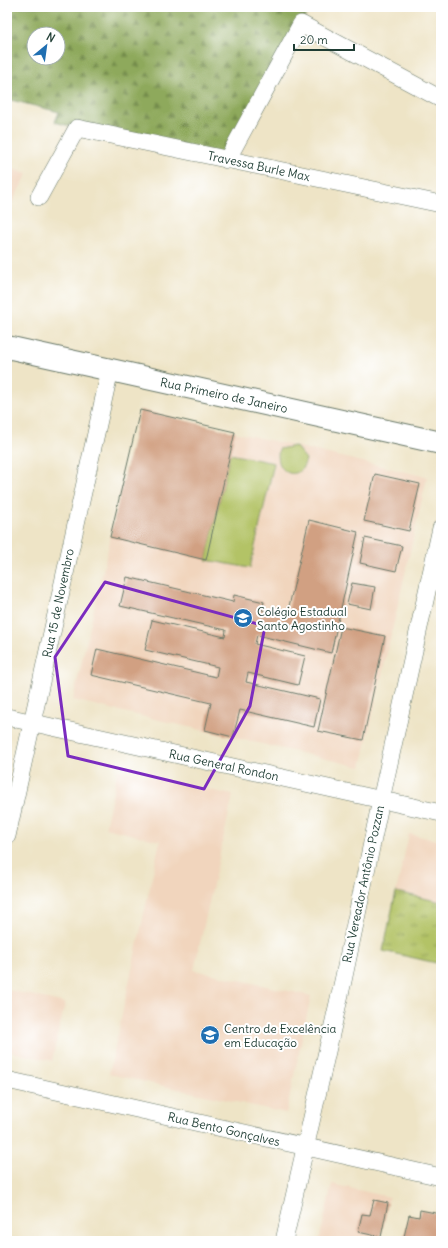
<svg xmlns="http://www.w3.org/2000/svg" width="448" height="1248" font-family="Delius,sans-serif">
	<defs>
		<pattern id="grass-tufts" width="24" height="20" patternUnits="userSpaceOnUse"><rect width="24" height="20" fill="#b3c366"/><path d="M3 7l-1-3M5 7V3M7 7l1-3M15 17l-1-3M17 17v-4M19 17l1-3" fill="none" stroke="#91a055"/></pattern>
		<pattern id="forest-firs" width="22" height="20" patternUnits="userSpaceOnUse"><rect width="22" height="20" fill="#8ea95b"/><path d="M5 1l3.5 6h-7zM16 11l3.5 6h-7z" fill="#738b4c"/></pattern>
	</defs>
	<rect width="100%" height="100%" fill="#fff"/>
	<filter id="ink" filterUnits="userSpaceOnUse"><feTurbulence type="fractalNoise" baseFrequency=".025" numOctaves="2"/><feDisplacementMap in="SourceGraphic" scale="8" xChannelSelector="R" yChannelSelector="G"/><feConvolveMatrix kernelMatrix="1 2 1 2 8 2 1 2 1" color-interpolation-filters="sRGB"/></filter>
	<filter id="wash" filterUnits="userSpaceOnUse"><feTurbulence type="fractalNoise" baseFrequency=".012" numOctaves="4" result="noise"/><feDisplacementMap in="SourceGraphic" scale="16" xChannelSelector="R" yChannelSelector="G"/><feGaussianBlur stdDeviation="0.9" result="paint"/><feColorMatrix in="noise" values="0 0 0 0 0 0 0 0 0 0 0 0 0 0 0 0 0 1.4 0 .05"/><feComposite in="paint" operator="in"/></filter>
	<g filter="url(#wash)">
		<rect width="100%" height="100%" fill="#eee4c6"/>
		<g fill="#f1d5bd">
			<polygon points="7,168 28,173 7,212"/>
			<polygon points="140,410 427,477 361,767 73,700"/>
			<polygon points="118,770 233,795 194,970 311,996 286,1113 109,1074 160,841 105,828"/>
			<polygon points="409,834 441,841 441,902 396,892"/>
			<polygon points="9,990 65,1003 52,1061 7,1051 7,999"/>
			<polygon points="332,1184 389,1197 380,1241 319,1241"/>
		</g>
		<polygon fill="url(#grass-tufts)" stroke="#69804d" points="396,892 441,902 441,964 383,951"/>
		<path fill="url(#forest-firs)" stroke="#567348" fill-rule="evenodd" d="M7 7H311L227 160 77 128 55 122 59 112 7 99ZM34 34H58V58H34Z"/>
		<g fill="#b3c366" stroke="#69804d">
			<path d="M295 446 306 459C301 484 273 474 279 449Z"/>
			<polygon points="230,454 274,463 250,568 206,560"/>
		</g>
		<g id="blocks">
			<g fill="#d1a082">
				<polygon points="140,410 235,432 206,560 110,537"/>
				<polygon points="375,474 420,484 409,531 364,521"/>
				<polygon points="309,520 358,532 331,653 257,635 255,644 305,656 298,685 248,673 246,682 320,699 314,727 240,710 233,737 205,730 211,703 91,675 97,649 216,677 218,667 145,650 152,620 225,637 226,630 120,606 127,577 233,602 234,595 264,602 262,610 287,615"/>
				<polygon points="365,538 402,546 396,571 360,563"/>
				<polygon points="352,583 375,587 371,609 347,604"/>
				<polygon points="341,627 385,636 363,740 318,731"/>
				<polygon points="374,1200 388,1203 381,1237 358,1232 362,1214 370,1215"/>
				<polygon points="420,1210 441,1214 440,1241 403,1241 409,1215 419,1217"/>
			</g>
		</g>
	</g>
	<g filter="url(#ink)">
		<use href="#blocks" fill-opacity="0" stroke="#677767" stroke-width="1"/>
		<g fill="none" stroke-linecap="round" stroke-linejoin="round">
			<defs>
				<g id="street">
					<polyline points="227,160 301,24 441,99"/>
					<polyline points="39,197 77,128 441,204"/>
					<polyline points="7,717 441,813"/>
					<polyline points="7,836 110,370"/>
					<polyline points="7,1080 441,1177"/>
					<polyline points="284,1241 343,981 381,800 441,528"/>
				</g>
				<polyline id="secondary" points="7,347 441,443"/>
			</defs>
			<use href="#street" stroke="#677767" stroke-width="18"/>
			<use href="#secondary" stroke="#677767" stroke-width="24"/>
			<use href="#street" stroke="#fff" stroke-width="17"/>
			<use href="#secondary" stroke="#fff" stroke-width="22"/>
		</g>
	</g>
	<path fill="none" stroke="#7b2cbf" stroke-width="3" stroke-linejoin="round" d="M105 582 265 626 250 706 204 789 68 756 55 657Z"/>
	<defs>
		<symbol id="university-disc" viewBox="-11 -11 22 22"><circle r="9.5" fill="#1f6fb2" stroke="#fff"/><path d="M0-5L7-2L0 1L-7-2ZM-4 1L0 2.5L4 1V4Q0 6-4 4Z" fill="#fff"/></symbol>
		<symbol id="school-disc" viewBox="-11 -11 22 22"><circle r="9.5" fill="#1f6fb2" stroke="#fff"/><path d="M0-5L7-2L0 1L-7-2ZM-4 1L0 2.5L4 1V4Q0 6-4 4Z" fill="#fff"/></symbol>
	</defs>
	<g fill-rule="evenodd">
		<use href="#university-disc" x="232" y="607" width="22" height="22"/>
		<use href="#school-disc" x="199" y="1024" width="22" height="22"/>
	</g>
	<g text-anchor="middle" dominant-baseline="central" stroke-width="4" stroke-linejoin="round" paint-order="stroke">
		<g font-size="12" fill="#1f3d34" stroke="#fff">
			<text transform="translate(259 166) rotate(12)">Travessa Burle Max</text>
			<text transform="translate(224 395) rotate(12)">Rua Primeiro de Janeiro</text>
			<text transform="translate(58 603) rotate(-78)">Rua 15 de Novembro</text>
			<text transform="translate(224 765) rotate(12)">Rua General Rondon</text>
			<text transform="translate(363 884) rotate(-78)">Rua Vereador Antônio Pozzan</text>
			<text transform="translate(224 1129) rotate(13)">Rua Bento Gonçalves</text>
		</g>
		<g font-size="12" fill="#1f3d34" stroke="#fff" text-anchor="start">
			<text x="257" y="611">Colégio Estadual<tspan x="257" dy="14">Santo Agostinho</tspan></text>
			<text x="224" y="1028">Centro de Excelência<tspan x="224" dy="14">em Educação</tspan></text>
		</g>
	</g>
	<rect width="448" height="1248" fill="none" stroke="#fff" stroke-width="24"/>
	<g transform="translate(46 46) rotate(29)"><circle r="19" fill="#ffffff" stroke="#a5b1ae"/>
	<path d="M0-3L7 15L0 10L-7 15Z" fill="#1f6fb2"/>
	<text y="-6" font-size="11" font-weight="bold" text-anchor="middle" fill="#1f3d34">N</text>
	</g>
	<path d="M294 44v6h60v-6" fill="none" stroke="#1f3d34" stroke-width="2"/>
	<text x="300" y="44" font-size="12" fill="#1f3d34" stroke="#ffffff" stroke-width="3" paint-order="stroke">20 m</text>
</svg>
